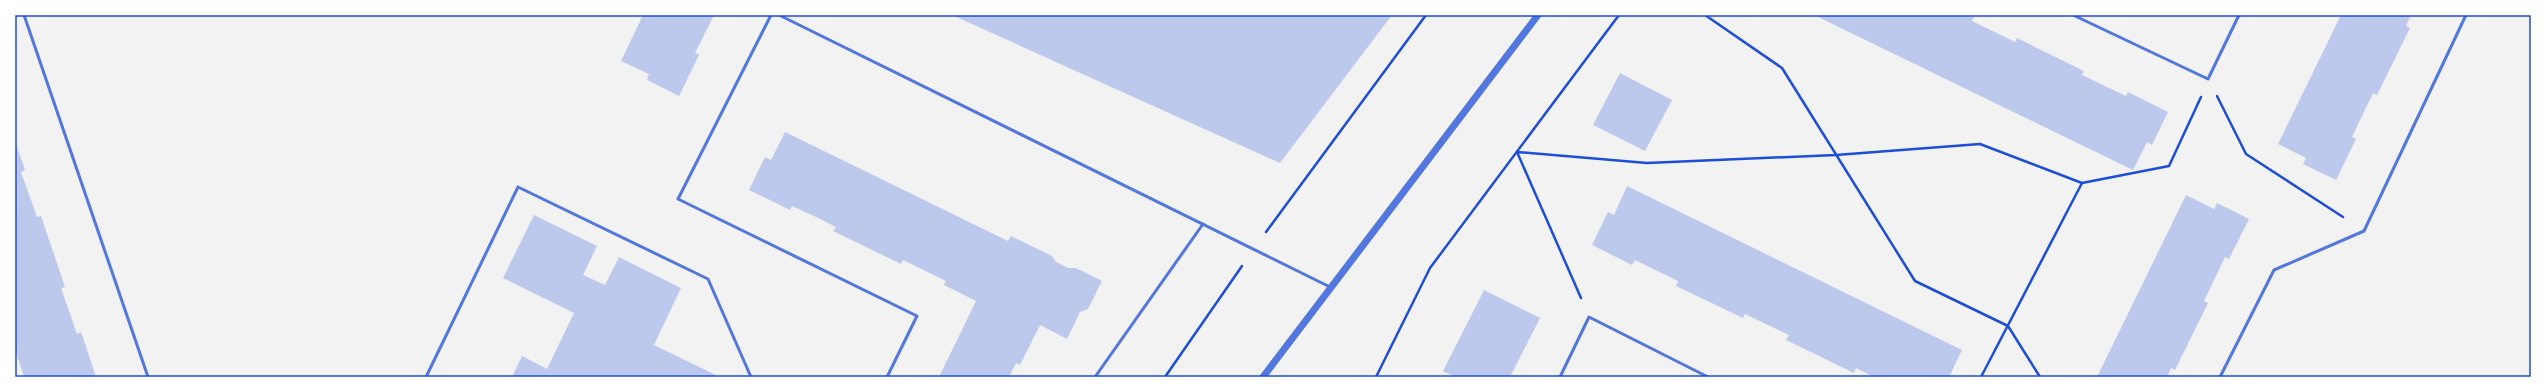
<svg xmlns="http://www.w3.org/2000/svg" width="2546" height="392" font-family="'DM Sans',sans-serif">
	<rect width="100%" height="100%" fill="#f2f2f2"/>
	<g fill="#bdc9ec">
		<polygon points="643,15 714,15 695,53 699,55 679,96 647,80 649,74 621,61"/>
		<polygon points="952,15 1392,15 1280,163"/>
		<polygon points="1814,15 1969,15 1974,17 1972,21 2015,42 2017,38 2084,71 2082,75 2126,96 2128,92 2168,112 2152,145 2147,142 2133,170"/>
		<polygon points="2341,15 2411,15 2406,26 2410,28 2377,95 2373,93 2352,137 2356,139 2336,180 2303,164 2306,158 2278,144"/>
		<polygon points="1620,73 1672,100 1645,151 1593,125"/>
		<polygon points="785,132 1008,241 1011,236 1052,256 1056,262 1068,268 1076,268 1102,281 1088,309 1080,312 1067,339 1040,325 1020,365 1016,363 1009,377 939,377 976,301 944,285 946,281 903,260 901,264 833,231 836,227 814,216 792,206 790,210 749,190 765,157 771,160"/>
		<polygon points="15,141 25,170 21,172 37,217 41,216 65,287 61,288 77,334 81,332 96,377 24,377 15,349"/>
		<polygon points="1627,186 1962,350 1949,377 1874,377 1856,368 1854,373 1786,340 1789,335 1745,314 1743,318 1676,286 1678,281 1635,260 1632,265 1592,245 1608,212 1614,215"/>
		<polygon points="2186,195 2214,209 2217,203 2249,219 2229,259 2225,257 2204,301 2208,303 2175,370 2171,368 2167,377 2097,377"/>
		<polygon points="534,215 597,246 583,275 605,285 619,257 681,288 654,345 720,377 512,377 522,356 547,369 574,313 503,278"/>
		<polygon points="1484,290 1540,318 1510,377 1455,377 1443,371"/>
	</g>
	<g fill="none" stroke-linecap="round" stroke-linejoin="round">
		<g stroke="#1d4ed8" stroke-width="2.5">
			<polyline points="1705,15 1782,68 1915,281 2008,326 2040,377"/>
			<polyline points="2217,96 2246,154 2343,217"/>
			<polyline points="1266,232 1426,15"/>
			<polyline points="1581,298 1517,152 1647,163 1836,155 1980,144 2082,183"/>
			<polyline points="1165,377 1242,266"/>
			<polyline points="1376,377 1430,268 1619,15"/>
			<polyline points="1981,377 2082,183 2169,166 2201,97"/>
		</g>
		<g stroke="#5277de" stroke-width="3">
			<polyline points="24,15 148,377"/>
			<polyline points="771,15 678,199 917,316 887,377"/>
			<polyline points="779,15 1330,287"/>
			<polyline points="2073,15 2208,79 2239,15"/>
			<polyline points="426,377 518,187 708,279 751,377"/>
			<polyline points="1095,377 1203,224"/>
			<polyline points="1560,377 1589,317 1708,377"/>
			<polyline points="2220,377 2274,270 2364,231 2466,15"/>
		</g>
		<polyline stroke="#5277de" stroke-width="7" points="1263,377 1538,15"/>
	</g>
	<rect width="2546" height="392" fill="none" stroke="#ffffff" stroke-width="32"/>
	<rect x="16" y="16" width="2514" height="360" fill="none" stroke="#1d4ed8" stroke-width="1.5"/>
</svg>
